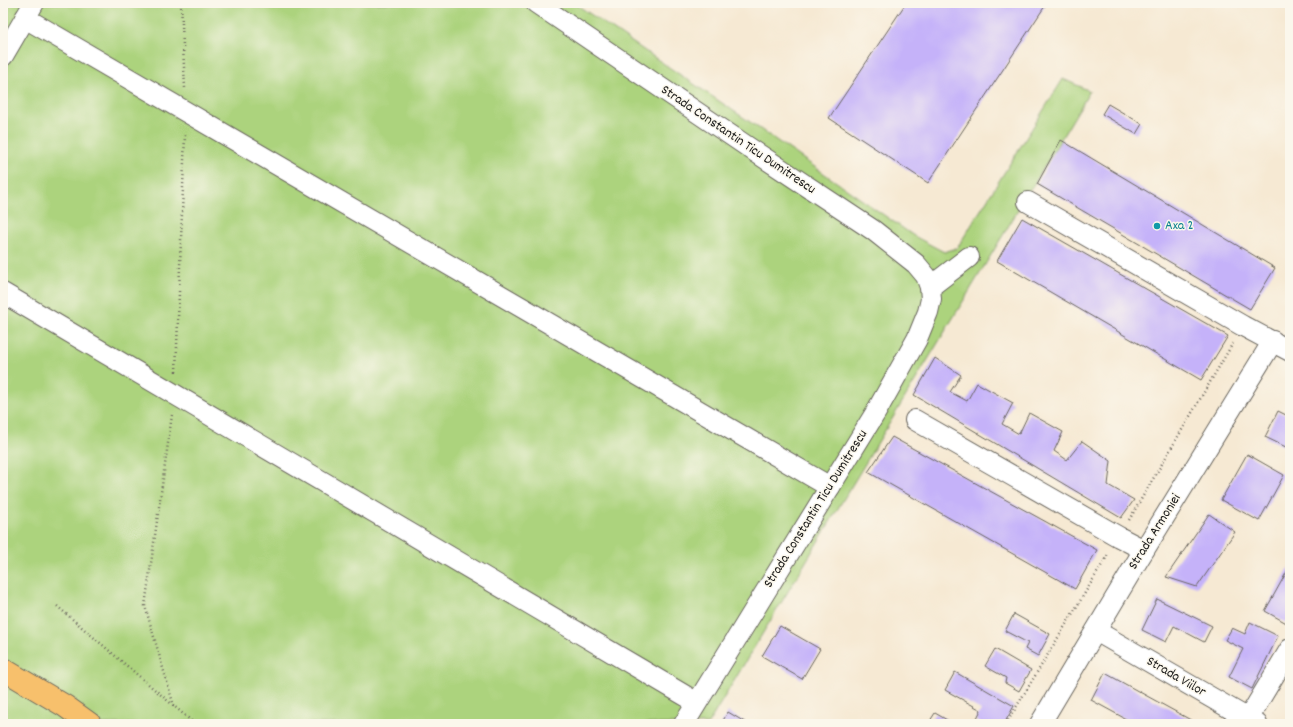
<svg xmlns="http://www.w3.org/2000/svg" width="1293" height="727" font-family="Dekko,sans-serif">
	<rect width="100%" height="100%" fill="#fbf7ec"/>
	<filter id="ink" filterUnits="userSpaceOnUse"><feTurbulence type="fractalNoise" baseFrequency=".025" numOctaves="2"/><feDisplacementMap in="SourceGraphic" scale="8" xChannelSelector="R" yChannelSelector="G"/><feConvolveMatrix kernelMatrix="1 2 1 2 8 2 1 2 1" color-interpolation-filters="sRGB"/></filter>
	<filter id="wash" filterUnits="userSpaceOnUse"><feTurbulence type="fractalNoise" baseFrequency=".012" numOctaves="4" result="noise"/><feDisplacementMap in="SourceGraphic" scale="16" xChannelSelector="R" yChannelSelector="G"/><feGaussianBlur stdDeviation="0.9" result="paint"/><feColorMatrix in="noise" values="0 0 0 0 0 0 0 0 0 0 0 0 0 0 0 0 0 1.4 0 .05"/><feComposite in="paint" operator="in"/></filter>
	<g filter="url(#wash)">
		<rect width="100%" height="100%" fill="#f6e9d3"/>
		<polygon fill="#acd37d" stroke="#64784c" points="3,3 574,3 750,122 914,236 944,252 957,248 1063,79 1090,91 708,724 3,724"/>
		<g id="blocks">
			<g fill="#c5b2f9">
				<polygon points="906,3 1040,3 1045,6 928,183 829,118"/>
				<polygon points="1108,104 1142,124 1136,134 1102,114"/>
				<polygon points="1061,140 1275,268 1250,309 1037,184"/>
				<polygon points="1022,218 1228,336 1201,380 997,261"/>
				<polygon points="935,358 961,375 950,392 967,401 977,383 1013,403 1002,424 1019,434 1029,413 1063,432 1054,451 1067,460 1082,441 1111,461 1108,485 1134,500 1121,518 914,395"/>
				<polygon points="1278,411 1290,417 1290,449 1265,437"/>
				<polygon points="892,437 1097,550 1075,589 868,472"/>
				<polygon points="1247,454 1284,475 1259,521 1221,500"/>
				<polygon points="1209,514 1235,532 1197,587 1166,577"/>
				<polygon points="1290,566 1290,625 1265,611"/>
				<polygon points="1157,599 1212,626 1204,642 1174,626 1166,642 1142,630"/>
				<polygon points="1014,614 1050,634 1038,656 1025,649 1028,643 1005,631"/>
				<polygon points="1250,622 1278,636 1252,689 1229,677 1243,649 1225,640 1232,628 1245,634"/>
				<polygon points="780,626 820,649 802,679 762,656"/>
				<polygon points="995,649 1031,670 1019,691 1005,683 1006,678 985,666"/>
				<polygon points="955,672 1014,706 1004,724 982,724 976,720 981,710 945,690"/>
				<polygon points="1105,673 1198,724 1135,724 1091,700"/>
				<polygon points="728,712 748,724 721,724"/>
				<polygon points="935,713 954,724 928,724"/>
			</g>
		</g>
	</g>
	<g filter="url(#ink)">
		<use href="#blocks" fill-opacity="0" stroke="#68645c" stroke-width="1"/>
		<g fill="none" stroke-linecap="round" stroke-linejoin="round">
			<defs>
				<g id="minor">
					<polyline points="536,3 754,151 873,230 916,264 926,276 930,287 931,299 928,312 917,339 876,412 684,724"/>
					<polyline points="25,18 830,487"/>
					<polyline points="3,56 34,3"/>
					<polyline points="1028,202 1243,326 1290,351"/>
					<polyline points="930,287 969,257"/>
					<polyline points="3,293 696,702"/>
					<polyline points="915,420 1119,537 1144,550"/>
					<polyline points="1096,631 1257,724"/>
					<polyline points="1248,719 1290,649"/>
					<polyline points="1040,724 1138,560 1273,341"/>
				</g>
				<polyline id="highway" points="3,669 65,706 90,724"/>
			</defs>
			<use href="#minor" stroke="#68645c" stroke-width="22"/>
			<use href="#highway" stroke="#68645c" stroke-width="24"/>
			<g stroke="#68645c" stroke-width="2.5" stroke-dasharray="1 3" stroke-linecap="butt">
				<polyline points="181,3 185,88"/>
				<polyline points="176,372 185,135"/>
				<polyline points="172,415 145,606 174,706"/>
				<polyline points="1129,520 1233,343"/>
				<polyline points="57,606 195,724"/>
				<polyline points="1006,724 1109,553"/>
			</g>
			<use href="#minor" stroke="#fff" stroke-width="20"/>
			<use href="#highway" stroke="#f7c06c" stroke-width="22"/>
		</g>
	</g>
	<circle fill="#0f9aa8" stroke="#fbf7ec" stroke-width="1.5" cx="1157" cy="226" r="4"/>
	<g text-anchor="middle" dominant-baseline="central" stroke-width="3" stroke-linejoin="round" paint-order="stroke">
		<g font-size="14" fill="#1c1c1c" stroke="#fbf7ec">
			<text transform="translate(738 140) rotate(34)">Strada Constantin Ticu Dumitrescu</text>
			<text transform="translate(816 509) rotate(-58)">Strada Constantin Ticu Dumitrescu</text>
			<text transform="translate(1155 532) rotate(-58)">Strada Armoniei</text>
			<text transform="translate(1176 677) rotate(30)">Strada Viilor</text>
		</g>
		<g font-size="14" fill="#0d838f" stroke="#fbf7ec" text-anchor="start">
			<text x="1165" y="226">Axa 2</text>
		</g>
	</g>
	<rect width="1293" height="727" fill="none" stroke="#fbf7ec" stroke-width="16"/>
</svg>
